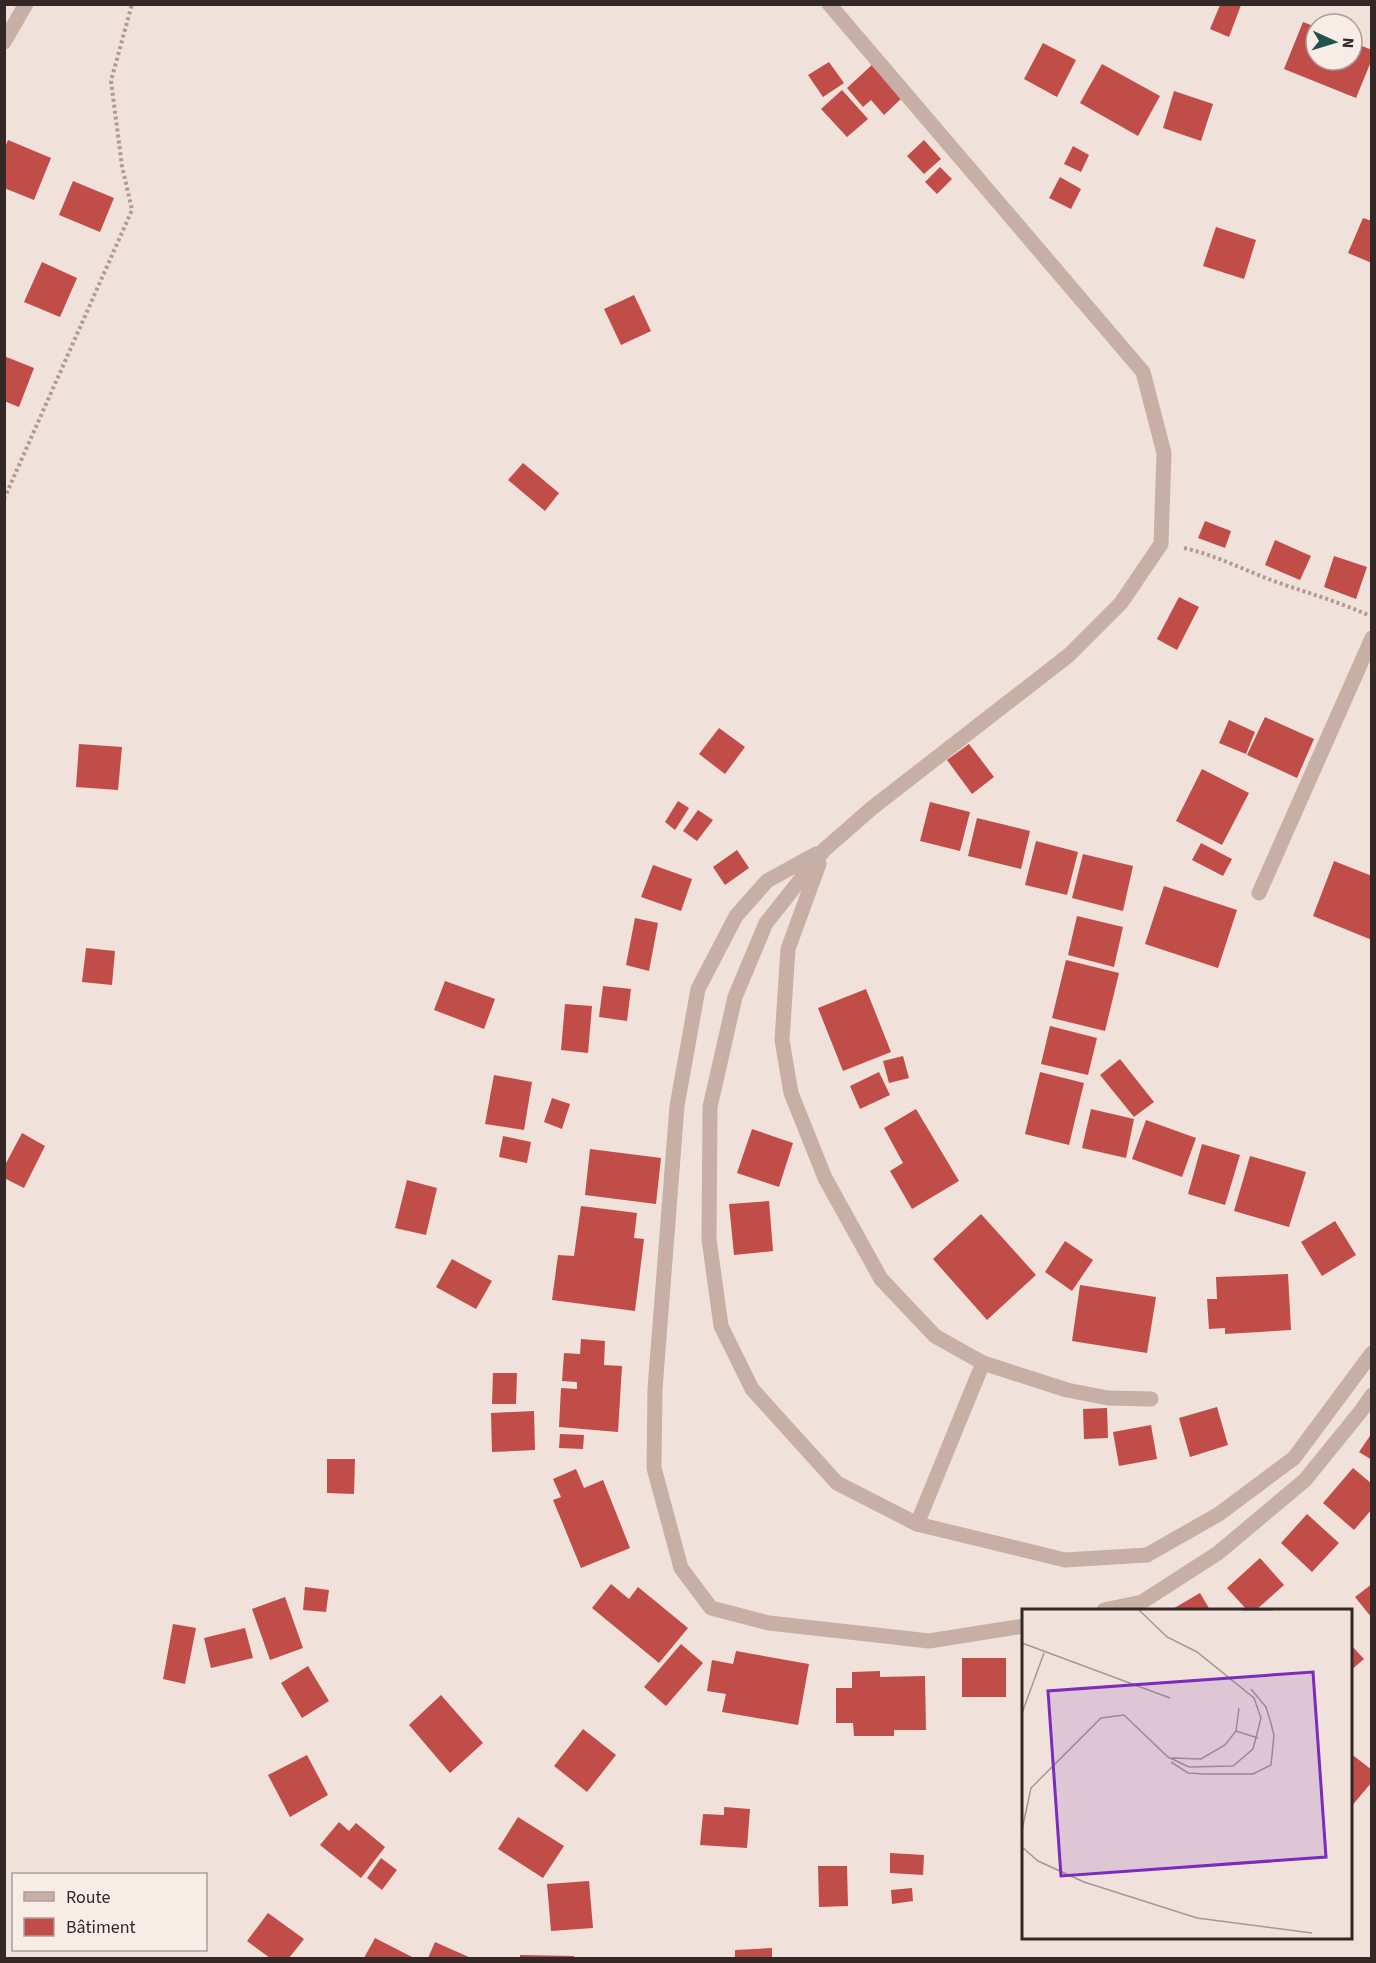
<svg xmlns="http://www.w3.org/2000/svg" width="1376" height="1963" font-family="'Source Sans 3',sans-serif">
	<rect width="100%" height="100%" fill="#f0e1da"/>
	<g fill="#c04d48">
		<polygon points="1220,5 1241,5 1229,37 1210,29"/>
		<polygon points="1303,22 1316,27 1316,60 1352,60 1352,42 1372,50 1372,59 1356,98 1284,69"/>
		<polygon points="1043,43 1076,60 1057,97 1024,79"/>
		<polygon points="829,62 844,83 823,97 808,75"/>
		<polygon points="874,63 904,96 884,115 871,100 863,107 847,88"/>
		<polygon points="1102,64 1160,96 1138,136 1080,103"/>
		<polygon points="842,90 868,119 847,137 821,109"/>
		<polygon points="1174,91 1213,104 1201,141 1163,128"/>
		<polygon points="8,140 51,158 34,200 4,188 4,149"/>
		<polygon points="924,140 941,159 924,174 907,156"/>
		<polygon points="1073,146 1089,155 1081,172 1064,164"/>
		<polygon points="940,167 952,179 937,194 925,182"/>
		<polygon points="1060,177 1081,189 1071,209 1049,198"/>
		<polygon points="73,181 114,198 100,232 59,215"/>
		<polygon points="1363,218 1372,221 1372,263 1348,253"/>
		<polygon points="1216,227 1256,240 1244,279 1203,266"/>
		<polygon points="42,262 77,278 60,317 24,302"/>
		<polygon points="634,295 651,331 621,345 604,309"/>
		<polygon points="4,356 34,368 19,407 4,401"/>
		<polygon points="523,463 559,493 545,511 508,480"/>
		<polygon points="1205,521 1231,531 1225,548 1198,538"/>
		<polygon points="1275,540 1311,556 1300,580 1265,565"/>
		<polygon points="1334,556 1367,567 1356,599 1324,587"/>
		<polygon points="1179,597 1199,607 1177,650 1157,639"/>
		<polygon points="1265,717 1314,739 1297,778 1247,755"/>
		<polygon points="1229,720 1255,732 1246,754 1219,743"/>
		<polygon points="719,728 745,747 725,774 699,754"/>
		<polygon points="79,744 122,747 118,790 76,787"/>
		<polygon points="969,744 994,777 972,794 947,760"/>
		<polygon points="1202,769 1249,793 1222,845 1176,821"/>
		<polygon points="678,801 689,808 675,830 665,822"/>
		<polygon points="930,802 970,812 960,851 920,841"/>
		<polygon points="698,810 713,820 697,841 683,831"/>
		<polygon points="977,818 1030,831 1021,869 968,856"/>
		<polygon points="1036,841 1078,852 1067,895 1025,885"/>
		<polygon points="1201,843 1232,859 1223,876 1192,860"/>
		<polygon points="737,850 749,868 725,885 713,867"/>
		<polygon points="1083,854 1133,866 1123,911 1072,898"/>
		<polygon points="1334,861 1372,876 1372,940 1313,916"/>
		<polygon points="653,865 692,879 681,911 641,897"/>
		<polygon points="1164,886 1237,910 1218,968 1145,944"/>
		<polygon points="1077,916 1123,927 1114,967 1068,955"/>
		<polygon points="635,918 658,923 649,971 626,965"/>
		<polygon points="86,948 115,951 112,985 82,982"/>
		<polygon points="1066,960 1119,973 1105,1031 1052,1018"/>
		<polygon points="445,981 495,999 484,1029 434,1010"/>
		<polygon points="603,986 631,989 627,1021 599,1017"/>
		<polygon points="866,989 891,1052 843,1071 818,1008"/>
		<polygon points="565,1004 592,1006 588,1053 561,1050"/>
		<polygon points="1050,1026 1097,1038 1088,1075 1041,1064"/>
		<polygon points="903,1056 909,1078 889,1083 883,1061"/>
		<polygon points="1120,1059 1154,1102 1134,1117 1100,1075"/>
		<polygon points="879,1072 890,1095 860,1109 850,1086"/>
		<polygon points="1040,1072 1084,1083 1069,1145 1025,1134"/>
		<polygon points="494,1075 532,1082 524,1130 485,1124"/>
		<polygon points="552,1098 570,1104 562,1129 544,1122"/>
		<polygon points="916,1109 959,1181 912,1209 890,1171 903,1163 884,1128"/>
		<polygon points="1091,1109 1134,1119 1126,1158 1082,1148"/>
		<polygon points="1146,1120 1196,1138 1182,1177 1132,1159"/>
		<polygon points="752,1129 793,1143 779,1187 737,1173"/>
		<polygon points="22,1133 45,1146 24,1188 4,1178 4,1167"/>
		<polygon points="503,1136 531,1142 527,1163 499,1157"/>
		<polygon points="1202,1144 1240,1155 1225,1205 1188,1194"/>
		<polygon points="590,1149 661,1158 656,1204 585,1195"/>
		<polygon points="1250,1156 1306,1172 1289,1227 1234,1211"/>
		<polygon points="407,1180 437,1188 426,1235 395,1228"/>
		<polygon points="769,1201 773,1251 734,1255 729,1204"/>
		<polygon points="581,1206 637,1213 634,1238 644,1239 635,1311 552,1300 558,1255 574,1256"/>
		<polygon points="981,1214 1036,1275 987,1320 933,1259"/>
		<polygon points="1335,1221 1356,1255 1322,1276 1301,1242"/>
		<polygon points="1065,1241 1093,1260 1072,1291 1045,1272"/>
		<polygon points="452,1259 492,1281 476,1309 436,1287"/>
		<polygon points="1288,1274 1291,1330 1225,1334 1225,1328 1209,1329 1207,1299 1217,1299 1216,1277"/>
		<polygon points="1080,1285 1156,1297 1147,1353 1072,1341"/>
		<polygon points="581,1339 605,1341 604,1365 622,1366 618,1432 559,1427 561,1388 577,1389 577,1382 562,1381 564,1353 580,1354"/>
		<polygon points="493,1373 517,1373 516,1404 492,1404"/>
		<polygon points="1217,1407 1228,1445 1190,1457 1179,1418"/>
		<polygon points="1107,1408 1108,1438 1084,1439 1083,1409"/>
		<polygon points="534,1411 535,1450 492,1452 491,1413"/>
		<polygon points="1151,1425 1157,1459 1119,1466 1113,1432"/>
		<polygon points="1372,1433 1372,1460 1359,1452"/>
		<polygon points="560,1434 584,1435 583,1449 559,1448"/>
		<polygon points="327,1459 355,1459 354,1494 327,1493"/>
		<polygon points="1353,1468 1372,1484 1372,1509 1354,1530 1323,1503"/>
		<polygon points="576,1469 584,1488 603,1480 630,1548 581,1568 553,1500 561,1497 553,1479"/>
		<polygon points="1307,1514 1339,1543 1312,1572 1281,1543"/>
		<polygon points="1260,1558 1284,1585 1256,1610 1247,1610 1227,1588"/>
		<polygon points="611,1584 629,1599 638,1587 688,1628 659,1663 592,1608"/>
		<polygon points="1372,1584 1372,1618 1355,1597"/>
		<polygon points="305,1587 329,1590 326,1612 303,1610"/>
		<polygon points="1200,1593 1210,1610 1171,1610"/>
		<polygon points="285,1597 303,1648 270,1660 252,1609"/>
		<polygon points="173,1624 196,1628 185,1684 163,1679"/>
		<polygon points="245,1628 253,1658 211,1668 204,1638"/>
		<polygon points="681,1644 703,1663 666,1706 644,1687"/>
		<polygon points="1350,1644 1364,1659 1350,1671"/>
		<polygon points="736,1651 809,1664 798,1725 722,1712 726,1694 707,1691 712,1660 733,1664"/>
		<rect x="962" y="1658" width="44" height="39"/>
		<polygon points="308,1666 329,1701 302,1718 281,1683"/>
		<polygon points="880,1671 880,1677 925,1676 926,1730 894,1730 894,1736 854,1736 853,1723 836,1723 836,1688 852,1688 852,1672"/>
		<polygon points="441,1695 483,1743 450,1773 409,1725"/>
		<polygon points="583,1729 616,1755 587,1792 554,1766"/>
		<polygon points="1350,1753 1372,1770 1372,1782 1350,1808"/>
		<polygon points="307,1755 328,1795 290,1817 268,1775"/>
		<polygon points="724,1807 750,1809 747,1848 700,1845 703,1814 724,1815"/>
		<polygon points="518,1817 564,1846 543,1878 498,1849"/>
		<polygon points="339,1822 349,1831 356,1823 385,1847 361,1878 320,1845"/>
		<polygon points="890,1853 924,1855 923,1875 890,1873"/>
		<polygon points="381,1858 397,1870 382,1890 367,1878"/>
		<polygon points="818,1866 847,1866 848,1906 819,1907"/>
		<polygon points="589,1881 593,1928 551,1931 547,1884"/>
		<polygon points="912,1888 913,1901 892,1904 891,1890"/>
		<polygon points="268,1913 304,1939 289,1958 270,1958 247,1941"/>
		<polygon points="375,1938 414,1958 364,1958"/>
		<polygon points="435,1942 471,1958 428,1958"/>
		<polygon points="772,1948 772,1958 735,1958 735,1950"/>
		<polygon points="520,1955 574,1956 574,1958 520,1958"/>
	</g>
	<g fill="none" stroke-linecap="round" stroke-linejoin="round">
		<g stroke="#b39991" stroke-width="4" stroke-dasharray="3 3" stroke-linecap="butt">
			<polyline points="4,499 132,210 122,166 111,81 132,4"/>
			<path d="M1184 548C1215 555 1242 569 1271 580 1304 592 1337 601 1368 615"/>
		</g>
		<g stroke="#c7afa6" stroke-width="15">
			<polyline points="829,4 1143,372 1164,453 1161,544 1121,603 1069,655 872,808 824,850 766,923 735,997 710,1107 709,1239 721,1326 752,1389 837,1483 917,1524 1065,1560 1147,1555 1219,1514 1294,1458 1372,1353"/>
			<polyline points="4,42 26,4"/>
			<polyline points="816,854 767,881 736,916 698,989 677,1106 655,1389 654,1468 681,1568 711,1608 769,1623 929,1641 1024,1626"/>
			<polyline points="819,864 788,949 782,1040 791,1093 825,1178 881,1279 935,1336 983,1363 1067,1390 1108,1398 1151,1399"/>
			<polyline points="1259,893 1372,638"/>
			<polyline points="917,1524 983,1363"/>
			<polyline points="1104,1610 1142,1602 1218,1553 1305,1480 1361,1411 1372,1395"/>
		</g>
	</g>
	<g transform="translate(1022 1609)">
		<rect width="330" height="330" fill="#f0e1da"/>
		<path fill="none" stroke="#a59792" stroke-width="1.5" d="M220 1H251M0 34 148 89M0 104 22 44M214 122 236 129M150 149 179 150 203 136 214 122 217 99M149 153 166 164 182 165H231L249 156 252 126 248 111 244 98 229 80M0 221 9 179 79 109 102 106 146 148 167 158 211 157 231 140 239 109 232 89 175 43 145 28 117 1M0 238 16 252 62 273 175 309 290 324"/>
		<path fill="#7b2cbf" fill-opacity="0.15" stroke="#7b2cbf" stroke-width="3" d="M291 63 304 248 39 267 26 82Z"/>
		<rect width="330" height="330" fill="none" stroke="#342827" stroke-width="3"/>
	</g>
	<rect width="1376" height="1963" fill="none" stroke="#342827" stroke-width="12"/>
	<rect x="12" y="1873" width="195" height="78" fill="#f8ece6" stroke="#aa9e9a" stroke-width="1.5"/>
	<rect x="24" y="1892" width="30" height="9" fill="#c7afa6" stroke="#aa9e9a" stroke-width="1.5"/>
	<text x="66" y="1903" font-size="18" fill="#342827">Route</text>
	<rect x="24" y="1918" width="30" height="18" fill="#c04d48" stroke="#aa9e9a" stroke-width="1.5"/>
	<text x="66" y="1933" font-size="18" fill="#342827">Bâtiment</text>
	<g transform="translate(1334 42) rotate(94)"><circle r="28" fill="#f8ece6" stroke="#aa9e9a" stroke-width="1.5"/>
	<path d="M0-4.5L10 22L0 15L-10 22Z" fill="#1f534c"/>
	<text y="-9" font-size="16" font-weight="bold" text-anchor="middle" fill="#342827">N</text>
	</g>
</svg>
